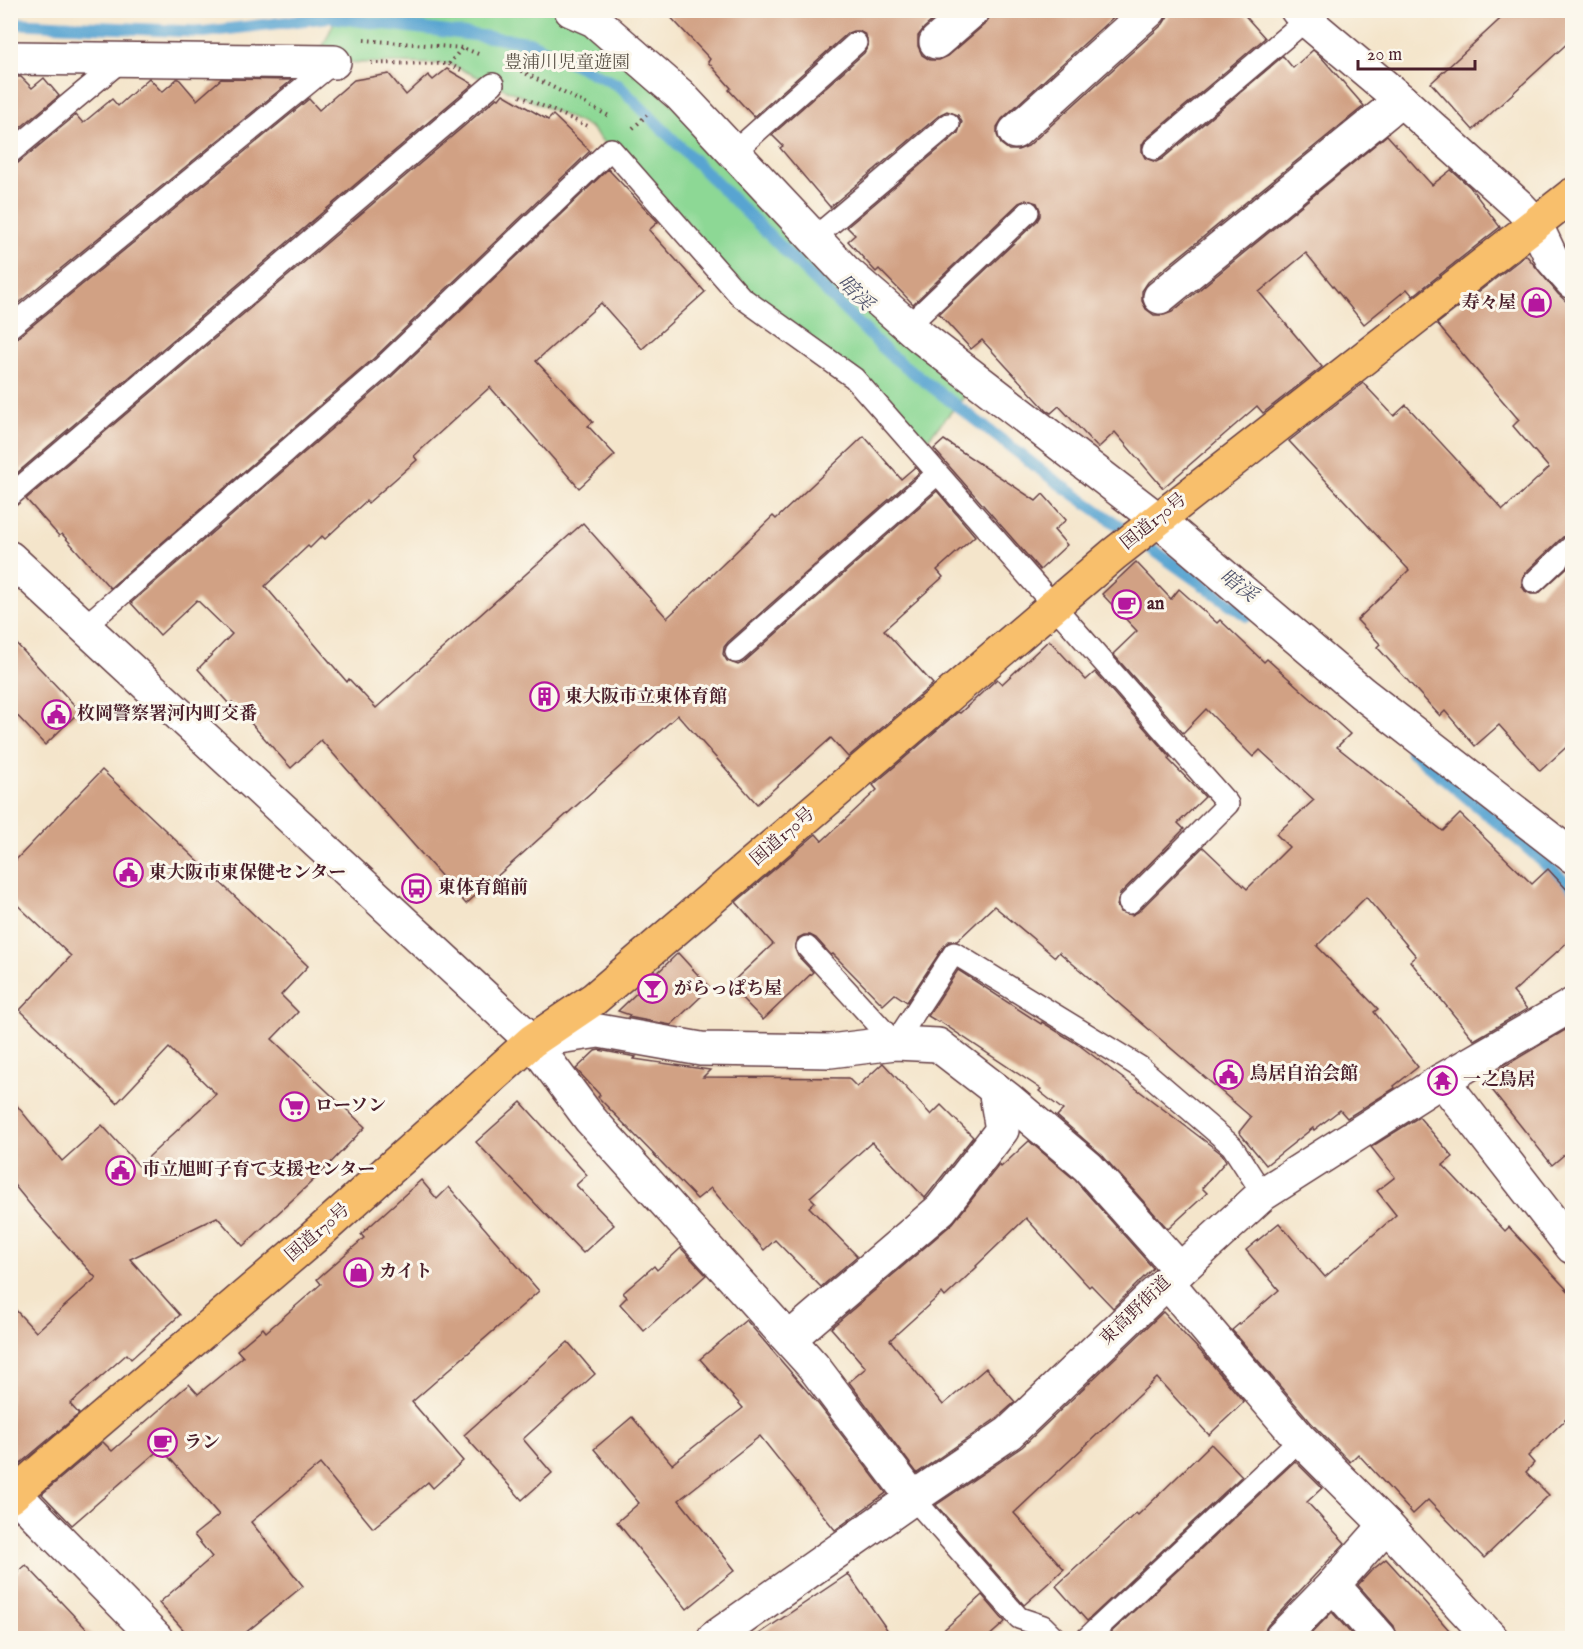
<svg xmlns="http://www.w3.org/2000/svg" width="1583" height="1649" font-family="'IM FELL English','Noto Serif JP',serif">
	<rect width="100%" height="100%" fill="#fbf7ec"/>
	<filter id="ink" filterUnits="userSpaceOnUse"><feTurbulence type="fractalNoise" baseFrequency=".0167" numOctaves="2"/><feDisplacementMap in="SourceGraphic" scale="12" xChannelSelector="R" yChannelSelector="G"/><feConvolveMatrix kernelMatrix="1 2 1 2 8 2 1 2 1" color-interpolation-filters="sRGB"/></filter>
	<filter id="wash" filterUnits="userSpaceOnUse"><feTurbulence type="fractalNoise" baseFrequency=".008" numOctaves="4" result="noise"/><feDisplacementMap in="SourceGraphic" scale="24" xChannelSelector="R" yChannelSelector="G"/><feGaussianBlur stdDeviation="1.35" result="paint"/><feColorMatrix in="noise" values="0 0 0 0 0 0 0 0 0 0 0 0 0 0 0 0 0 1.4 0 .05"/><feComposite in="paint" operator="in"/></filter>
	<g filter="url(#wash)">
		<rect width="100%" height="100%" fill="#f4e5cb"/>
		<polygon fill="#8dd895" stroke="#6c7c60" stroke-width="1.5" points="569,10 978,381 917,451 858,383 741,297 590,127 449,64 316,62 339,11"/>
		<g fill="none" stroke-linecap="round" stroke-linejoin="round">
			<g stroke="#59a4d1" stroke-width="12">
				<polyline points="10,23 204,32 329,17 529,42 618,85 889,354 1054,480 1247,616"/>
				<polyline points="1411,751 1525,846 1572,888"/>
			</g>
		</g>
		<g id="blocks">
			<g fill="#d1a184">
				<polygon points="664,10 944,10 924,28 918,36 918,46 922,55 930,60 939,60 948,56 985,24 990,17 991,10 1121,10 1002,119 997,127 997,135 1001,144 1009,150 1018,150 1028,146 1163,24 1168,16 1168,10 1240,10 1265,38 1145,140 1142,145 1142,152 1145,158 1156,162 1162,159 1283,56 1293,68 1313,50 1322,58 1364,106 1148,282 1142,291 1142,301 1146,309 1154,315 1164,315 1172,312 1387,135 1432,185 1451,170 1470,187 1500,227 1413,296 1407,289 1364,324 1306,253 1259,292 1322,367 1263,413 1257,406 1163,488 1115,432 1098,448 1059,406 1051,413 1047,411 982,340 971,349 939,314 1037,221 1040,216 1040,210 1037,203 1026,200 1019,203 913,304 879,269 876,272 848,241 855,235 847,227 958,133 962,122 958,115 947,111 941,114 830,207 780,148 783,146 772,135 864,53 868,46 866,35 859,31 853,31 848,33 754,117 729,90 731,88 708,62 710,59"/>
				<polygon points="1510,10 1572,10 1572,39 1473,130 1431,83"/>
				<polygon points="447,69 473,84 10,479 10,340 18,337 309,99 319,110 354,80 389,74 406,95 428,75 433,80"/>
				<polygon points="10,77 21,77 32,88 44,78 59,96 10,136"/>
				<polygon points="149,78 162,92 177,79 179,79 197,100 221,79 292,80 10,310 10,165 18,163 76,115 83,123 112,99 118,106"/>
				<polygon points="503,94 548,120 553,115 590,151 373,359 110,588 62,534 59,536 26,499 497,98 499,99"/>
				<polygon points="608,169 658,222 649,230 705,292 642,349 601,303 536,361 593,422 588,426 615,455 579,488 490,387 414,456 417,460 368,503 366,501 325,539 322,536 310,548 308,546 265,586 347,682 349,679 376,708 583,523 667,618 773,516 776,519 864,436 901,479 915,467 920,472 728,642 724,647 723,654 727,661 738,665 744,662 937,491 975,536 937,570 943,577 884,630 933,684 848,757 831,738 757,804 678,715 466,904 321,740 291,768 232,702 229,704 198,669 232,634 197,600 160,635 131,603 390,378"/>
				<polygon points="1526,255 1558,294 1572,307 1572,534 1563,537 1525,573 1522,579 1522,586 1525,591 1531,594 1538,594 1572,563 1572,742 1540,771 1499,725 1475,746 1445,711 1440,716 1377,647 1380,644 1357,620 1409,570 1289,441 1363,383 1394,416 1406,405 1503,510 1549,468 1513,426 1519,420 1437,324"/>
				<polygon points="944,440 1036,501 1043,494 1066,520 1054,530 1067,545 1040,570 934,449"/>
				<polygon points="1136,562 1171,599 1179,589 1217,623 1220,620 1264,662 1267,659 1350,734 1337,747 1443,831 1460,814 1532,884 1548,869 1572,895 1572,938 1513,992 1527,1009 1474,1040 1410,961 1416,956 1366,897 1317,946 1378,1009 1374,1012 1418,1067 1394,1086 1395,1088 1347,1118 1340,1110 1314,1130 1313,1128 1266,1165 1239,1132 1251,1117 1059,952 1055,957 994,906 957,941 949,941 944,946 907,1002 895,994 883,1005 833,954 831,955 816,938 810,935 804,935 798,938 795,949 798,956 813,972 763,1020 729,985 773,944 736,902 816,834 822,841 877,790 873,785 958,712 960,713 997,679 1002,684 1049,640 1086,680 1095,672 1170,757 1168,759 1205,797 1178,823 1184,829 1120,894 1117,906 1120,912 1132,915 1138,912 1203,847 1247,889 1289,847 1276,834 1314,800 1260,750 1253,757 1206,709 1183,733 1113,654 1137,631 1102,594"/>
				<polygon points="10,637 80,711 45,745 10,708"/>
				<polygon points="102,770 308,966 281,995 298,1012 272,1039 365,1127 322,1172 243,1246 217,1217 130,1259 180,1315 131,1359 127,1354 70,1404 79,1414 17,1466 10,1459 10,1304 36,1332 96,1278 37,1213 10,1180 10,1097 62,1161 102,1125 139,1166 216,1094 169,1048 117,1103 20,1010 71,956 10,898 10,866"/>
				<polygon points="678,953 710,988 671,1025 628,1017 630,1015 618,1011"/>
				<polygon points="958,970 1041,1024 1042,1022 1079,1045 1222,1154 1226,1161 1202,1188 1207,1193 1168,1229 1102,1155 1057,1116 1063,1110 1039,1091 1041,1089 939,1021 938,1022 928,1016"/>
				<polygon points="1572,1026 1572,1148 1552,1165 1485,1081 1498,1070"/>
				<polygon points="599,1050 636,1057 634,1059 710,1070 703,1077 848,1078 857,1087 883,1063 931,1115 941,1105 973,1137 925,1198 872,1142 810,1197 815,1202 809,1207 857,1256 821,1287 775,1240 764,1250 711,1188 697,1199 598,1097 600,1095 576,1069 595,1051"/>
				<polygon points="521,1102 587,1175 576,1185 614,1225 583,1253 476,1142"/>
				<polygon points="1419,1117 1453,1157 1443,1165 1505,1231 1509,1227 1572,1295 1572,1413 1528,1456 1534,1463 1526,1472 1549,1495 1484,1558 1428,1500 1413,1514 1358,1454 1350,1462 1314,1426 1232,1330 1279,1290 1246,1250 1279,1223 1325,1277 1396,1215 1377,1191 1395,1177 1371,1147"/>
				<polygon points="1029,1141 1075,1180 1153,1268 1113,1308 1091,1285 1089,1287 1026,1218 976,1266 977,1267 945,1297 942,1293 890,1340 943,1405 986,1368 1015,1402 997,1418 917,1473 849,1382 866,1368 831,1328 953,1223 999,1165 1001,1167"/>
				<polygon points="421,1180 437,1199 449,1187 539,1291 412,1402 463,1461 433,1488 428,1482 373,1528 320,1464 251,1522 303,1586 239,1638 191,1638 159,1603 212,1557 194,1535 219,1515 161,1448 72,1525 42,1494 103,1442 112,1451 189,1384 198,1394 243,1357 237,1350 263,1328 266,1332 321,1284 317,1279 364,1238 361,1234"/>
				<polygon points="681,1248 706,1275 644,1331 620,1304 627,1297 623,1293 654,1266 657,1270"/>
				<polygon points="1163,1312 1204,1355 1244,1402 1209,1435 1157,1378 1014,1513 1064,1569 1024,1605 936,1505 1022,1447"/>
				<polygon points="746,1320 819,1405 886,1493 835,1530 760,1436 679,1500 735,1570 687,1609 617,1522 639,1503 594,1449 632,1417 672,1464 743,1408 700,1359"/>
				<polygon points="568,1342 595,1374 523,1439 552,1473 522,1500 464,1435"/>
				<polygon points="1211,1444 1242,1476 1087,1621 1056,1586 1136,1513 1138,1515"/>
				<polygon points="1295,1461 1322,1488 1307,1502 1345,1543 1268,1625 1263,1633 1263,1638 1105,1638"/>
				<polygon points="1386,1559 1415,1591 1456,1638 1398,1638 1394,1626 1358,1585 1371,1571"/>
				<polygon points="26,1565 95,1638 10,1638 10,1579"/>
				<polygon points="848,1574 893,1638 753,1638"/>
				<polygon points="982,1595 1005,1622 987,1638 935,1638"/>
				<polygon points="1332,1612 1355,1638 1307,1638"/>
			</g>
		</g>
	</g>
	<g filter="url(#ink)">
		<use href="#blocks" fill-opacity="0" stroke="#643d43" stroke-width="1.5"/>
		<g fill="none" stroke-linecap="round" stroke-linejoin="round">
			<defs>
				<g id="service">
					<polyline points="1154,149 1306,20"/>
					<polyline points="734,152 856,43"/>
					<polyline points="10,153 122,60"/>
					<polyline points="814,238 949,124"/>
					<polyline points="908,326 1028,212"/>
					<polyline points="10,327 334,62"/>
					<polyline points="10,496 493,84"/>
					<polyline points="1534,582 1572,546"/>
					<polyline points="84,627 382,368 611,149 741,297 854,378 1228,804 1129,903"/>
					<polyline points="736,652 937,474"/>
					<polyline points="807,947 895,1043 954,953 1140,1067 1232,1146 1263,1194"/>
					<polyline points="913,1498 1019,1618 1043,1626 1055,1638"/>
					<polyline points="1087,1638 1300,1439"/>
				</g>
				<g id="minor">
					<polyline points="571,10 594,20 680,95 845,271 920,336 1157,519 1362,693 1572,856"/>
					<polyline points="1297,10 1306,20 1401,100 1519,206 1535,223 1552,259 1572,282"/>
					<polyline points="936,42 973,10"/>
					<polyline points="10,58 334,62"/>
					<polyline points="1015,132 1150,10"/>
					<polyline points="1160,297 1401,100"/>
					<polyline points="1442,1080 1572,1247"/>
					<polyline points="1167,1282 1300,1439 1386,1525 1491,1638"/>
					<polyline points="789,1339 941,1209 1002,1130 995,1089"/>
					<polyline points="10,1489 156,1638"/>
					<polyline points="913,1498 813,1366 590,1119 532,1041 599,1031 701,1049 830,1051 895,1043 938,1045 1008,1099 1088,1167 1180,1270"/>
					<polyline points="1333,1585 1386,1525"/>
					<polyline points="714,1638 913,1498 1009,1433 1167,1282 1263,1194 1442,1080 1572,1005"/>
					<polyline points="1281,1638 1333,1585 1380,1638"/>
				</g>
				<polyline id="tertiary" points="10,558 532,1041"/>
				<polyline id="trunk" points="10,1497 314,1237 532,1041 594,999 1114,554 1572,195"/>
			</defs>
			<use href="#service" stroke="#643d43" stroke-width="24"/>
			<use href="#minor" stroke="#643d43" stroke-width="36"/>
			<use href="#tertiary" stroke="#643d43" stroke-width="36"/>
			<use href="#trunk" stroke="#643d43" stroke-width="36"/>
			<g stroke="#643d43" stroke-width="4" stroke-dasharray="1.5 4.5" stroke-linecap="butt">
				<polyline points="364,40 463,48 481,55"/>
				<polyline points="371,63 449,64 461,70"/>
				<polyline points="449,64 462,48"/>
				<polyline points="521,71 611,117"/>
				<polyline points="520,96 590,127"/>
				<polyline points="633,128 647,115"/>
			</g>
			<use href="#service" stroke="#fff" stroke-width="21"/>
			<use href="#minor" stroke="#fff" stroke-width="33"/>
			<use href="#tertiary" stroke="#fff" stroke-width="33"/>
			<use href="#trunk" stroke="#f8bf6c" stroke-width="33"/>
		</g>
	</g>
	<defs>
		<symbol id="shop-ring" viewBox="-11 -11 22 22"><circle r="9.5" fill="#fbf7ec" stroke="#b5179e" stroke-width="1.5"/><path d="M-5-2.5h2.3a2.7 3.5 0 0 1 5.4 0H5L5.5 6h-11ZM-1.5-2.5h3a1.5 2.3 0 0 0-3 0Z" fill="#b5179e"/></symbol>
		<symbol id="cafe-ring" viewBox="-11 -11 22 22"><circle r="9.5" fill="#fbf7ec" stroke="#b5179e" stroke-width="1.5"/><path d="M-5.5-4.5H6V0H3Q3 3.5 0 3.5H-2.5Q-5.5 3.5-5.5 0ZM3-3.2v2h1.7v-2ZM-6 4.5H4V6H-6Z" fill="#b5179e"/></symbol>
		<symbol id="building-ring" viewBox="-11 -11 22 22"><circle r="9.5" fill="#fbf7ec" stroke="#b5179e" stroke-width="1.5"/><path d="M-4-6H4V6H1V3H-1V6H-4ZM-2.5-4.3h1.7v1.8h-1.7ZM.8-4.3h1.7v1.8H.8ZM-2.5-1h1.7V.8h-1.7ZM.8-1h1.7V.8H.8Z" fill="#b5179e"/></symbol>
		<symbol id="civic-ring" viewBox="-11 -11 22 22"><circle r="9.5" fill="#fbf7ec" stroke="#b5179e" stroke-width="1.5"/><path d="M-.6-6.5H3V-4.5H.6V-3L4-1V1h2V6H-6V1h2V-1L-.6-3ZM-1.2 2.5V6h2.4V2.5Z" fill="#b5179e"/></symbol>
		<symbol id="bus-ring" viewBox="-11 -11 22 22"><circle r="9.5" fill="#fbf7ec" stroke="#b5179e" stroke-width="1.5"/><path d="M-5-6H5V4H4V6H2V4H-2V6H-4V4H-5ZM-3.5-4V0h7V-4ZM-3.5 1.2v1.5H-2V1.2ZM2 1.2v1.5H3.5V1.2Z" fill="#b5179e"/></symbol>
		<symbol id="bar-ring" viewBox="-11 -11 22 22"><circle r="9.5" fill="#fbf7ec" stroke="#b5179e" stroke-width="1.5"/><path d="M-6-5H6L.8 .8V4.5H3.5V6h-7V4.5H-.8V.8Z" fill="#b5179e"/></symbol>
		<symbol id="temple-ring" viewBox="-11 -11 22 22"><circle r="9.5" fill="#fbf7ec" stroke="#b5179e" stroke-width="1.5"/><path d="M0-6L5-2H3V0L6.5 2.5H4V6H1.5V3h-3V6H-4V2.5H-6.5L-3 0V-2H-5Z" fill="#b5179e"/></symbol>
		<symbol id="supermarket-ring" viewBox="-11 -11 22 22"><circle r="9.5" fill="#fbf7ec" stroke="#b5179e" stroke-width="1.5"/><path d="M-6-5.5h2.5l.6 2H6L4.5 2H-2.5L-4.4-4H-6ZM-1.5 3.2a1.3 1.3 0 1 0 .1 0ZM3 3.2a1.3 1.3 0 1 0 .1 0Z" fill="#b5179e"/></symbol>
	</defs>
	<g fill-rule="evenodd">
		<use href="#shop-ring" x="1520" y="286" width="33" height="33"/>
		<use href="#cafe-ring" x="1110" y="588" width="33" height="33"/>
		<use href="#building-ring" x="528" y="680" width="33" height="33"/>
		<use href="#civic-ring" x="40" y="698" width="33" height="33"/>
		<use href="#civic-ring" x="112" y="856" width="33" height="33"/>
		<use href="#bus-ring" x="400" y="872" width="33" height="33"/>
		<use href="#bar-ring" x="636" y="972" width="33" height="33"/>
		<use href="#civic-ring" x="1212" y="1058" width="33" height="33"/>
		<use href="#temple-ring" x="1426" y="1064" width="33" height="33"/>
		<use href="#supermarket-ring" x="278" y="1090" width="33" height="33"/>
		<use href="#civic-ring" x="104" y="1154" width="33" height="33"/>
		<use href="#shop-ring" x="342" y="1256" width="33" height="33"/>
		<use href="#cafe-ring" x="146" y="1426" width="33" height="33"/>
	</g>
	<g text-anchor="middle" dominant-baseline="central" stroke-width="6" stroke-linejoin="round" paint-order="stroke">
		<g font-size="18" fill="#5e564b" stroke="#fbf7ec">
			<text x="567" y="63">豊浦川児童遊園</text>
		</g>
		<g font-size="18" font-weight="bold" fill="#4a1f2b" stroke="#fbf7ec" text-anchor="start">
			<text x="1516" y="303" text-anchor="end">寿々屋</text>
			<text x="1147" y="604">an</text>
			<text x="565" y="697">東大阪市立東体育館</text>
			<text x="77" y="714">枚岡警察署河内町交番</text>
			<text x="149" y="873">東大阪市東保健センター</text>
			<text x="438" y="888">東体育館前</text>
			<text x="674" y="989">がらっぱち屋</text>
			<text x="1250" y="1074">鳥居自治会館</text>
			<text x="1463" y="1080">一之鳥居</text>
			<text x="315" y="1106">ローソン</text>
			<text x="142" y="1170">市立旭町子育て支援センター</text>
			<text x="379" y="1272">カイト</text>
			<text x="184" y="1443">ラン</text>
		</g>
		<g font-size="18" fill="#4a1f2b" stroke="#fbf7ec">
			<text transform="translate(1154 522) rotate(-39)">国道170号</text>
			<text transform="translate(783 837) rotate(-41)">国道170号</text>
			<text transform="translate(318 1233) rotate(-41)">国道170号</text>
			<text transform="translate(1136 1311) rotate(-44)">東高野街道</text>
		</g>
		<g font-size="20" font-style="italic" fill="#50546d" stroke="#fbf7ec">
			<text transform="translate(855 293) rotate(45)">暗渓</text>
			<text transform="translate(1238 586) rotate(36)">暗渓</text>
		</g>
	</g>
	<rect width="1583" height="1649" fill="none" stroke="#fbf7ec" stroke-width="36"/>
	<path d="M1358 60v9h117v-9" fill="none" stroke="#4a1f2b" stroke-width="3"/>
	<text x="1367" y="60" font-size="18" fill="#4a1f2b" stroke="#fbf7ec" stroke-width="4.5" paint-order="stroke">20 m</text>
</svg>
